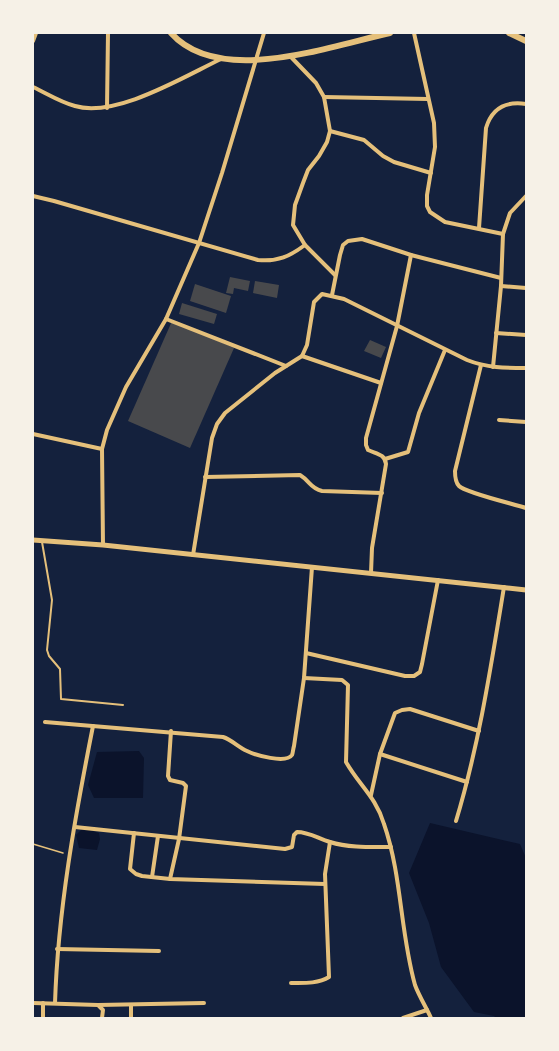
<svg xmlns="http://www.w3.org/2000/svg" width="559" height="1051" font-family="'Fira Sans',sans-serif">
	<rect width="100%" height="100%" fill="#14213d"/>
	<g fill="#0b132b">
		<polygon points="139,751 144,758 143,798 94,798 88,785 97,752"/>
		<polygon points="430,823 520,844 526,858 526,1018 496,1018 494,1016 474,1012 441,967 429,923 409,873"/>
		<polygon points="83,828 99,833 100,839 97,850 79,848 76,835"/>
	</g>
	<g fill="#48494c">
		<polygon points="230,277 250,281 248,291 234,288 233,294 226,293"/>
		<polygon points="255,281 279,285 277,298 253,293"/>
		<polygon points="195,284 231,296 226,313 190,301"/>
		<polygon points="182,303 217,314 214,324 179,314"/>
		<polygon points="172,321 234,348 190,448 128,421"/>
		<polygon points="370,340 386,347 381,358 364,351"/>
	</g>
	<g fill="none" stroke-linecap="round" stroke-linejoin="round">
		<polyline stroke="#e5c07b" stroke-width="1.5" points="33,844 63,853"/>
		<polyline stroke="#e5c07b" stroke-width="2" points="42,542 52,600 47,650 49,656 60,669 61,699 123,705"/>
		<g stroke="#e5c07b" stroke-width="4">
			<polyline points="414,33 434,123 435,147 427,195 427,206 430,212 445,222 503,234"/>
			<polyline points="33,41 36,33"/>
			<polyline points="291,57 316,83 324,97 330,131 327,142 319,156 308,170 303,183 295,205 293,225 305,245 335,275"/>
			<path d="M33 87C46 93 60 102 75 106 116 118 183 77 221 59"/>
			<polyline points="324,97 428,99"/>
			<polyline points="107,108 108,33"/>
			<polyline points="330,131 364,140 383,156 394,162 431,173"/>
			<path d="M33 196 54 201 258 260C278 262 290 256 305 245"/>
			<path d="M479 228 486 128C492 108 506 101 526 104"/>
			<polyline points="501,286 526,288"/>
			<polyline points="332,295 340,255 343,245 348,241 362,239 411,255 501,278"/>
			<polyline points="166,319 286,366"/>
			<polyline points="496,333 526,335"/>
			<polyline points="302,356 381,383"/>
			<path d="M481 365 455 471C455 476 455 482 459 486 466 493 514 504 526 508"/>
			<polyline points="493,367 501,286 503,234 510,213 526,196"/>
			<polyline points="499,420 526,422"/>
			<polyline points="33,434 102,449"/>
			<polyline points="385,459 408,452 419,413 445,350"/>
			<path d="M205 477 300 475C310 481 310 488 322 491L382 493"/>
			<polyline points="103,545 102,449 107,430 126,387 166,319 199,243 222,173 264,33"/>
			<path d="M193 555 212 438 217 424 225 413 275 373 302 356 307 345 314 302 322 294 344 299 467 360C487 368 505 368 526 368"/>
			<path d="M371 573 372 548 386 464C385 454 377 454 368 450L366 445V438L397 326 411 255"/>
			<polyline points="306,653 405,676 414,676 420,672 422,664 438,580"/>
			<path d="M304 678 342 680 348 685 346 762C359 785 376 797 384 824 402 876 400 932 415 985 419 996 426 1007 431 1018"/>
			<path d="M45 722 223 737C232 740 238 747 247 751 255 755 286 764 292 755 293 753 293 749 294 746L304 678 312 567"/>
			<polyline points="380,754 467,782"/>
			<polyline points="371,795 380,754 395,713 402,710 410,709 479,731"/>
			<path d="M456 821C479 745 491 666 504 587"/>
			<path d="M75 827 285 849 292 847 294 835 297 832C309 832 319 839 330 842 349 848 371 847 391 847"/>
			<polyline points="134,833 130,869 136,874 142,876 170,879 325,884"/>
			<polyline points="152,877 158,836"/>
			<polyline points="170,879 179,839 186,786 183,783 170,780 168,776 171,731"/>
			<polyline points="57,949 159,951"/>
			<path d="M291 983C303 983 318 984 329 977L325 874 330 842"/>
			<polyline points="33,1003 98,1005 103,1010 102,1018"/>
			<polyline points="43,1003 43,1018"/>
			<path d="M55 1003C58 910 75 817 93 726"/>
			<polyline points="98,1005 204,1003"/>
			<polyline points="131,1018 131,1005"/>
			<polyline points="403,1018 427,1010"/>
		</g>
		<polyline stroke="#e5c07b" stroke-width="5" points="33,540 103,545 526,590"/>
		<g stroke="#e5c07b" stroke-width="6">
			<path d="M171 33C219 87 330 46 390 33"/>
			<polyline points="509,33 526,41"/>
		</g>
	</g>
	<rect width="559" height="1051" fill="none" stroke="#f6f1e7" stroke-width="68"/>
</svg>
